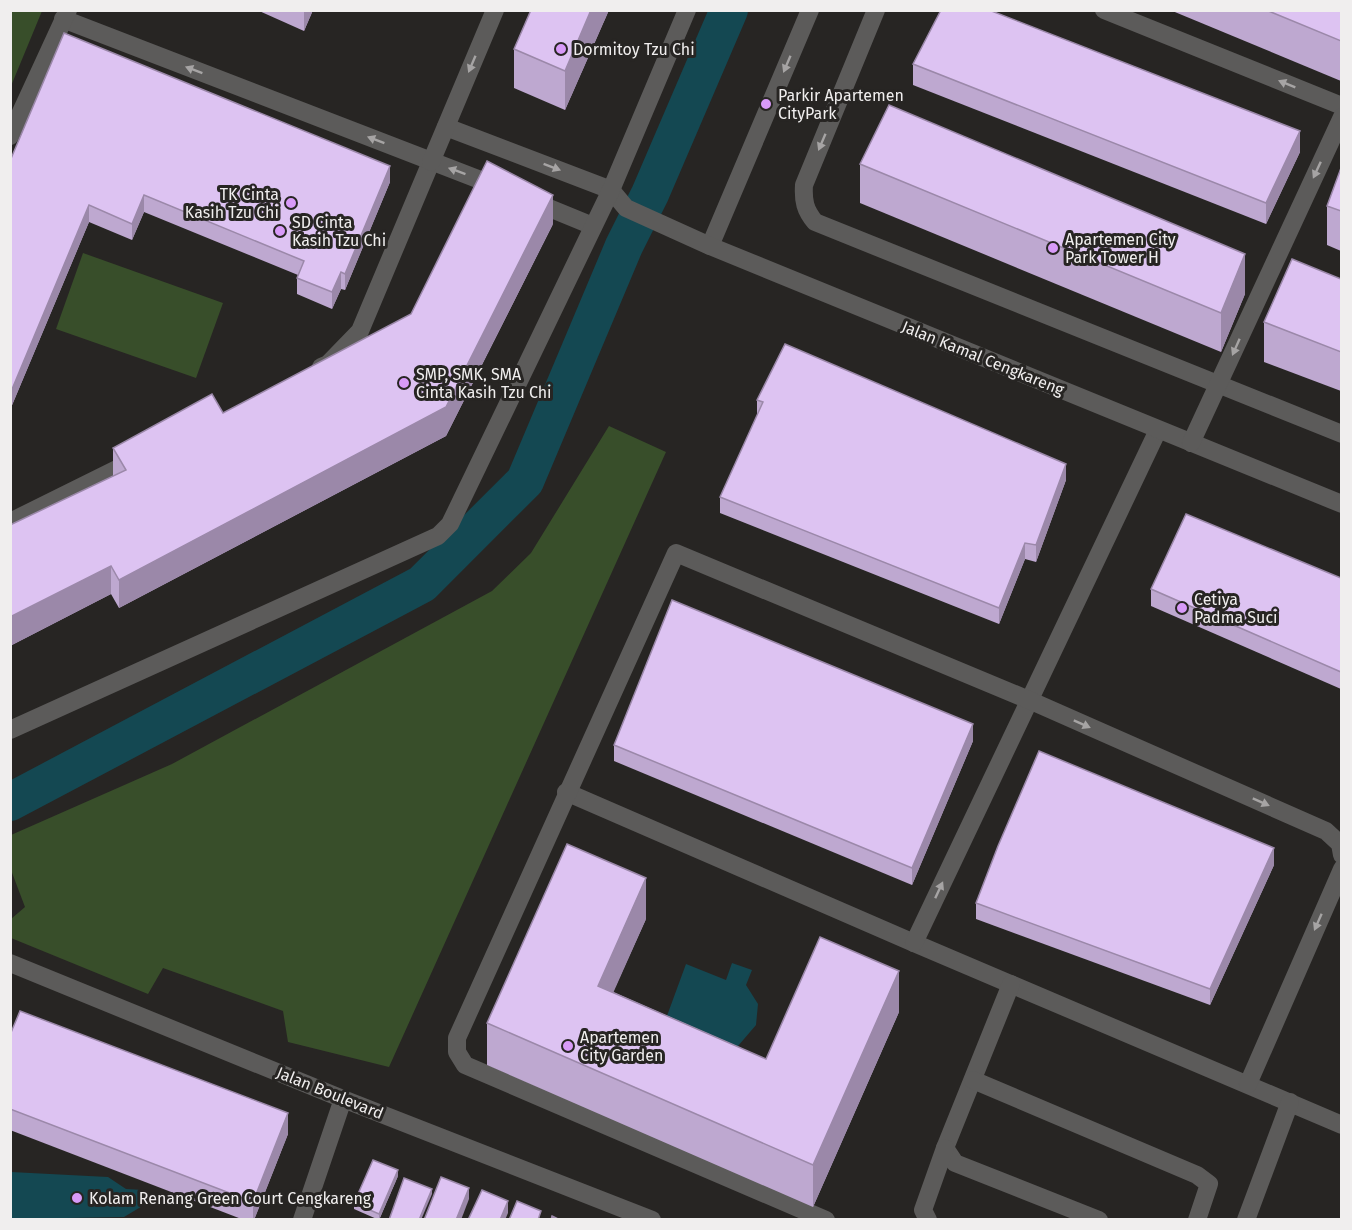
<svg xmlns="http://www.w3.org/2000/svg" width="1352" height="1230" font-family="'Fira Sans',sans-serif">
	<rect width="100%" height="100%" fill="#272523"/>
	<g fill="#384e2a">
		<polygon points="11,10 42,11 11,86 10,11"/>
		<polygon points="83,253 223,303 196,378 56,329"/>
		<polygon points="609,426 666,452 389,1067 288,1042 283,1011 163,968 148,994 11,938 11,919 25,907 11,870 11,835 172,764 492,591 531,553"/>
	</g>
	<g fill="#144852">
		<polygon points="732,963 752,970 746,985 758,1004 756,1025 732,1053 664,1024 686,964 726,980"/>
		<polygon points="11,1172 108,1177 126,1189 143,1190 144,1205 124,1217 11,1219"/>
	</g>
	<g fill="none" stroke-linecap="round" stroke-linejoin="round">
		<polyline stroke="#144852" stroke-width="38" points="10,802 422,584 525,481 624,246 650,194 729,10"/>
		<g stroke="#5c5b5a" stroke-width="18">
			<path d="M876 10 804 185C803 201 805 210 815 222L1342 434"/>
			<polyline points="710,246 810,10"/>
			<polyline points="321,367 328,364 360,331 431,162"/>
			<polyline points="10,522 135,460"/>
			<polyline points="566,792 914,943 1342,1125"/>
			<polyline points="914,943 1158,430"/>
			<polyline points="1011,984 945,1148 955,1163 1099,1220"/>
			<polyline points="973,1080 1197,1175 1209,1184 1197,1220"/>
			<polyline points="1248,1084 1342,869"/>
			<polyline points="826,1220 465,1065 457,1052 457,1038 676,553 1029,700 1326,831 1340,844 1342,855"/>
			<polyline points="928,1220 923,1210 945,1148"/>
			<polyline points="1246,1220 1290,1102"/>
		</g>
		<g stroke="#5c5b5a" stroke-width="18">
			<polyline points="1104,10 1342,106"/>
			<polyline points="63,19 501,188"/>
			<polyline points="446,127 611,190 626,208 710,246 1342,504"/>
			<polyline points="10,136 68,10"/>
			<polyline points="431,162 495,10"/>
			<polyline points="532,201 593,226"/>
			<polyline points="1191,443 1342,117"/>
			<polyline points="10,730 438,536 450,524 611,190 687,10"/>
			<polyline points="10,963 343,1099 652,1220"/>
			<polyline points="302,1220 343,1099"/>
		</g>
	</g>
	<g fill="#bea8d0">
		<polygon points="257,10 313,10 304,31"/>
		<polygon points="531,10 609,10 565,110 514,88 514,49"/>
		<polygon points="1170,10 1341,10 1341,81"/>
		<polygon points="913,64 1300,152 1266,224 913,85"/>
		<polygon points="10,161 390,182 345,290 341,289 332,309 297,294 297,278 298,275 144,212 132,240 89,222 10,410"/>
		<polygon points="860,164 1245,294 1221,352 860,203"/>
		<polygon points="1341,168 1341,251 1327,245 1327,206"/>
		<polygon points="553,224 446,436 119,608 111,594 10,646 10,525 113,476 113,448 223,413 411,314"/>
		<polygon points="1341,279 1341,391 1264,362 1264,322"/>
		<polygon points="757,400 1066,480 1036,562 1025,559 999,624 720,513 720,497 757,416"/>
		<polygon points="1341,578 1341,689 1151,606 1151,589"/>
		<polygon points="973,741 912,885 614,761 614,745"/>
		<polygon points="1274,865 1210,1005 976,919 976,903"/>
		<polygon points="646,919 613,992 766,1059 899,1012 813,1207 487,1065 487,1023"/>
		<polygon points="10,1035 288,1134 254,1220 244,1220 10,1130"/>
		<polygon points="398,1176 379,1220 354,1209 354,1203"/>
	</g>
	<g fill="#9b88a9">
		<polygon points="304,10 313,10 304,31"/>
		<polygon points="591,10 609,10 565,110 565,71"/>
		<polygon points="1300,131 1300,152 1266,224 1266,203"/>
		<polygon points="390,166 390,182 345,290 345,274"/>
		<polygon points="144,195 144,212 132,240 132,224"/>
		<polygon points="553,195 553,224 446,436 119,608 119,580"/>
		<polygon points="89,205 89,222 10,410 10,394"/>
		<polygon points="1245,254 1245,294 1221,352 1221,313"/>
		<polygon points="341,272 341,289 332,309 332,292"/>
		<polygon points="1066,464 1066,480 1036,562 1036,545"/>
		<polygon points="1025,543 1025,559 999,624 999,608"/>
		<polygon points="111,566 111,594 10,646 10,617"/>
		<polygon points="973,724 973,741 912,885 912,868"/>
		<polygon points="1274,848 1274,865 1210,1005 1210,989"/>
		<polygon points="646,878 646,919 598,1027 598,986"/>
		<polygon points="899,971 899,1012 813,1207 813,1165"/>
		<polygon points="288,1113 288,1134 254,1220 253,1220 253,1202"/>
		<polygon points="398,1170 398,1176 379,1220 379,1214"/>
		<polygon points="469,1188 469,1199 461,1220 456,1220"/>
		<polygon points="432,1189 432,1194 421,1220 419,1220"/>
		<polygon points="508,1201 508,1213 505,1220 500,1220"/>
	</g>
	<g fill="#ddc3f2" stroke="#9b88a9" stroke-width="1.5">
		<polygon points="531,10 591,10 565,71 514,49"/>
		<polygon points="941,10 989,10 1300,131 1266,203 913,64"/>
		<polygon points="1266,10 1341,10 1341,41"/>
		<polygon points="64,33 390,166 345,274 341,272 332,292 297,278 304,261 144,195 132,224 89,205 10,394 10,161"/>
		<polygon points="889,105 1245,254 1221,313 860,164"/>
		<polygon points="487,161 553,195 446,407 119,580 111,566 10,617 10,525 126,470 113,448 212,394 223,413 411,314"/>
		<polygon points="1341,168 1341,211 1327,206"/>
		<polygon points="1292,259 1341,279 1341,352 1264,322"/>
		<polygon points="785,344 1066,464 1036,545 1025,543 999,608 720,497 763,402 757,400"/>
		<polygon points="1186,514 1341,578 1341,672 1151,589"/>
		<polygon points="672,600 973,724 912,868 614,745"/>
		<polygon points="1039,751 1274,848 1210,989 976,903 998,846"/>
		<polygon points="567,844 646,878 598,986 766,1059 820,937 899,971 813,1165 487,1023"/>
		<polygon points="20,1011 288,1113 253,1202 10,1109 10,1035"/>
		<polygon points="373,1160 398,1170 379,1214 354,1203"/>
		<polygon points="441,1177 469,1188 456,1220 424,1220"/>
		<polygon points="404,1178 432,1189 419,1220 389,1220"/>
		<polygon points="482,1190 508,1201 500,1220 468,1220"/>
		<polygon points="517,1201 541,1211 538,1220 509,1220"/>
		<polygon points="552,1216 560,1220 551,1220"/>
	</g>
	<defs><path id="oneway-solid" d="M-6-.8H1V-3.2L6.5 0L1 3.2V.8H-6Z" transform="scale(1.5)"/></defs>
	<g fill="#a6a4a4">
		<use href="#oneway-solid" transform="translate(472 64) rotate(113)"/>
		<use href="#oneway-solid" transform="translate(787 64) rotate(113)"/>
		<use href="#oneway-solid" transform="translate(194 70) rotate(-159)"/>
		<use href="#oneway-solid" transform="translate(1287 84) rotate(-158)"/>
		<use href="#oneway-solid" transform="translate(376 140) rotate(-159)"/>
		<use href="#oneway-solid" transform="translate(822 142) rotate(113)"/>
		<use href="#oneway-solid" transform="translate(552 167) rotate(21)"/>
		<use href="#oneway-solid" transform="translate(1317 170) rotate(115)"/>
		<use href="#oneway-solid" transform="translate(457 171) rotate(-160)"/>
		<use href="#oneway-solid" transform="translate(1236 347) rotate(114)"/>
		<use href="#oneway-solid" transform="translate(1082 724) rotate(24)"/>
		<use href="#oneway-solid" transform="translate(1261 802) rotate(24)"/>
		<use href="#oneway-solid" transform="translate(939 890) rotate(-65)"/>
		<use href="#oneway-solid" transform="translate(1318 922) rotate(114)"/>
	</g>
	<g fill="#d89af8" stroke="#272523" stroke-width="2">
		<circle cx="561" cy="49" r="6"/>
		<circle cx="766" cy="104" r="6"/>
		<circle cx="291" cy="203" r="6"/>
		<circle cx="280" cy="231" r="6"/>
		<circle cx="1053" cy="248" r="6"/>
		<circle cx="404" cy="383" r="6"/>
		<circle cx="1182" cy="608" r="6"/>
		<circle cx="568" cy="1046" r="6"/>
		<circle cx="77" cy="1198" r="6"/>
	</g>
	<g text-anchor="middle" dominant-baseline="central" stroke-width="6" stroke-linejoin="round" paint-order="stroke">
		<g font-size="16" fill="#f0eeee" stroke="#272523" text-anchor="start">
			<text x="573" y="49">Dormitoy Tzu Chi</text>
			<text x="778" y="95">Parkir Apartemen<tspan x="778" dy="18">CityPark</tspan></text>
			<text x="279" y="194" text-anchor="end">TK Cinta<tspan x="279" dy="18">Kasih Tzu Chi</tspan></text>
			<text x="292" y="222">SD Cinta<tspan x="292" dy="18">Kasih Tzu Chi</tspan></text>
			<text x="1065" y="239">Apartemen City<tspan x="1065" dy="18">Park Tower H</tspan></text>
			<text x="416" y="374">SMP, SMK, SMA<tspan x="416" dy="18">Cinta Kasih Tzu Chi</tspan></text>
			<text x="1194" y="599">Cetiya<tspan x="1194" dy="18">Padma Suci</tspan></text>
			<text x="580" y="1037">Apartemen<tspan x="580" dy="18">City Garden</tspan></text>
			<text x="89" y="1198">Kolam Renang Green Court Cengkareng</text>
		</g>
		<g font-size="16" fill="#f0eeee" stroke="#272523">
			<text transform="translate(983 358) rotate(22)">Jalan Kamal Cengkareng</text>
			<text transform="translate(330 1093) rotate(22)">Jalan Boulevard</text>
		</g>
	</g>
	<rect width="1352" height="1230" fill="none" stroke="#f0eeee" stroke-width="24"/>
</svg>
